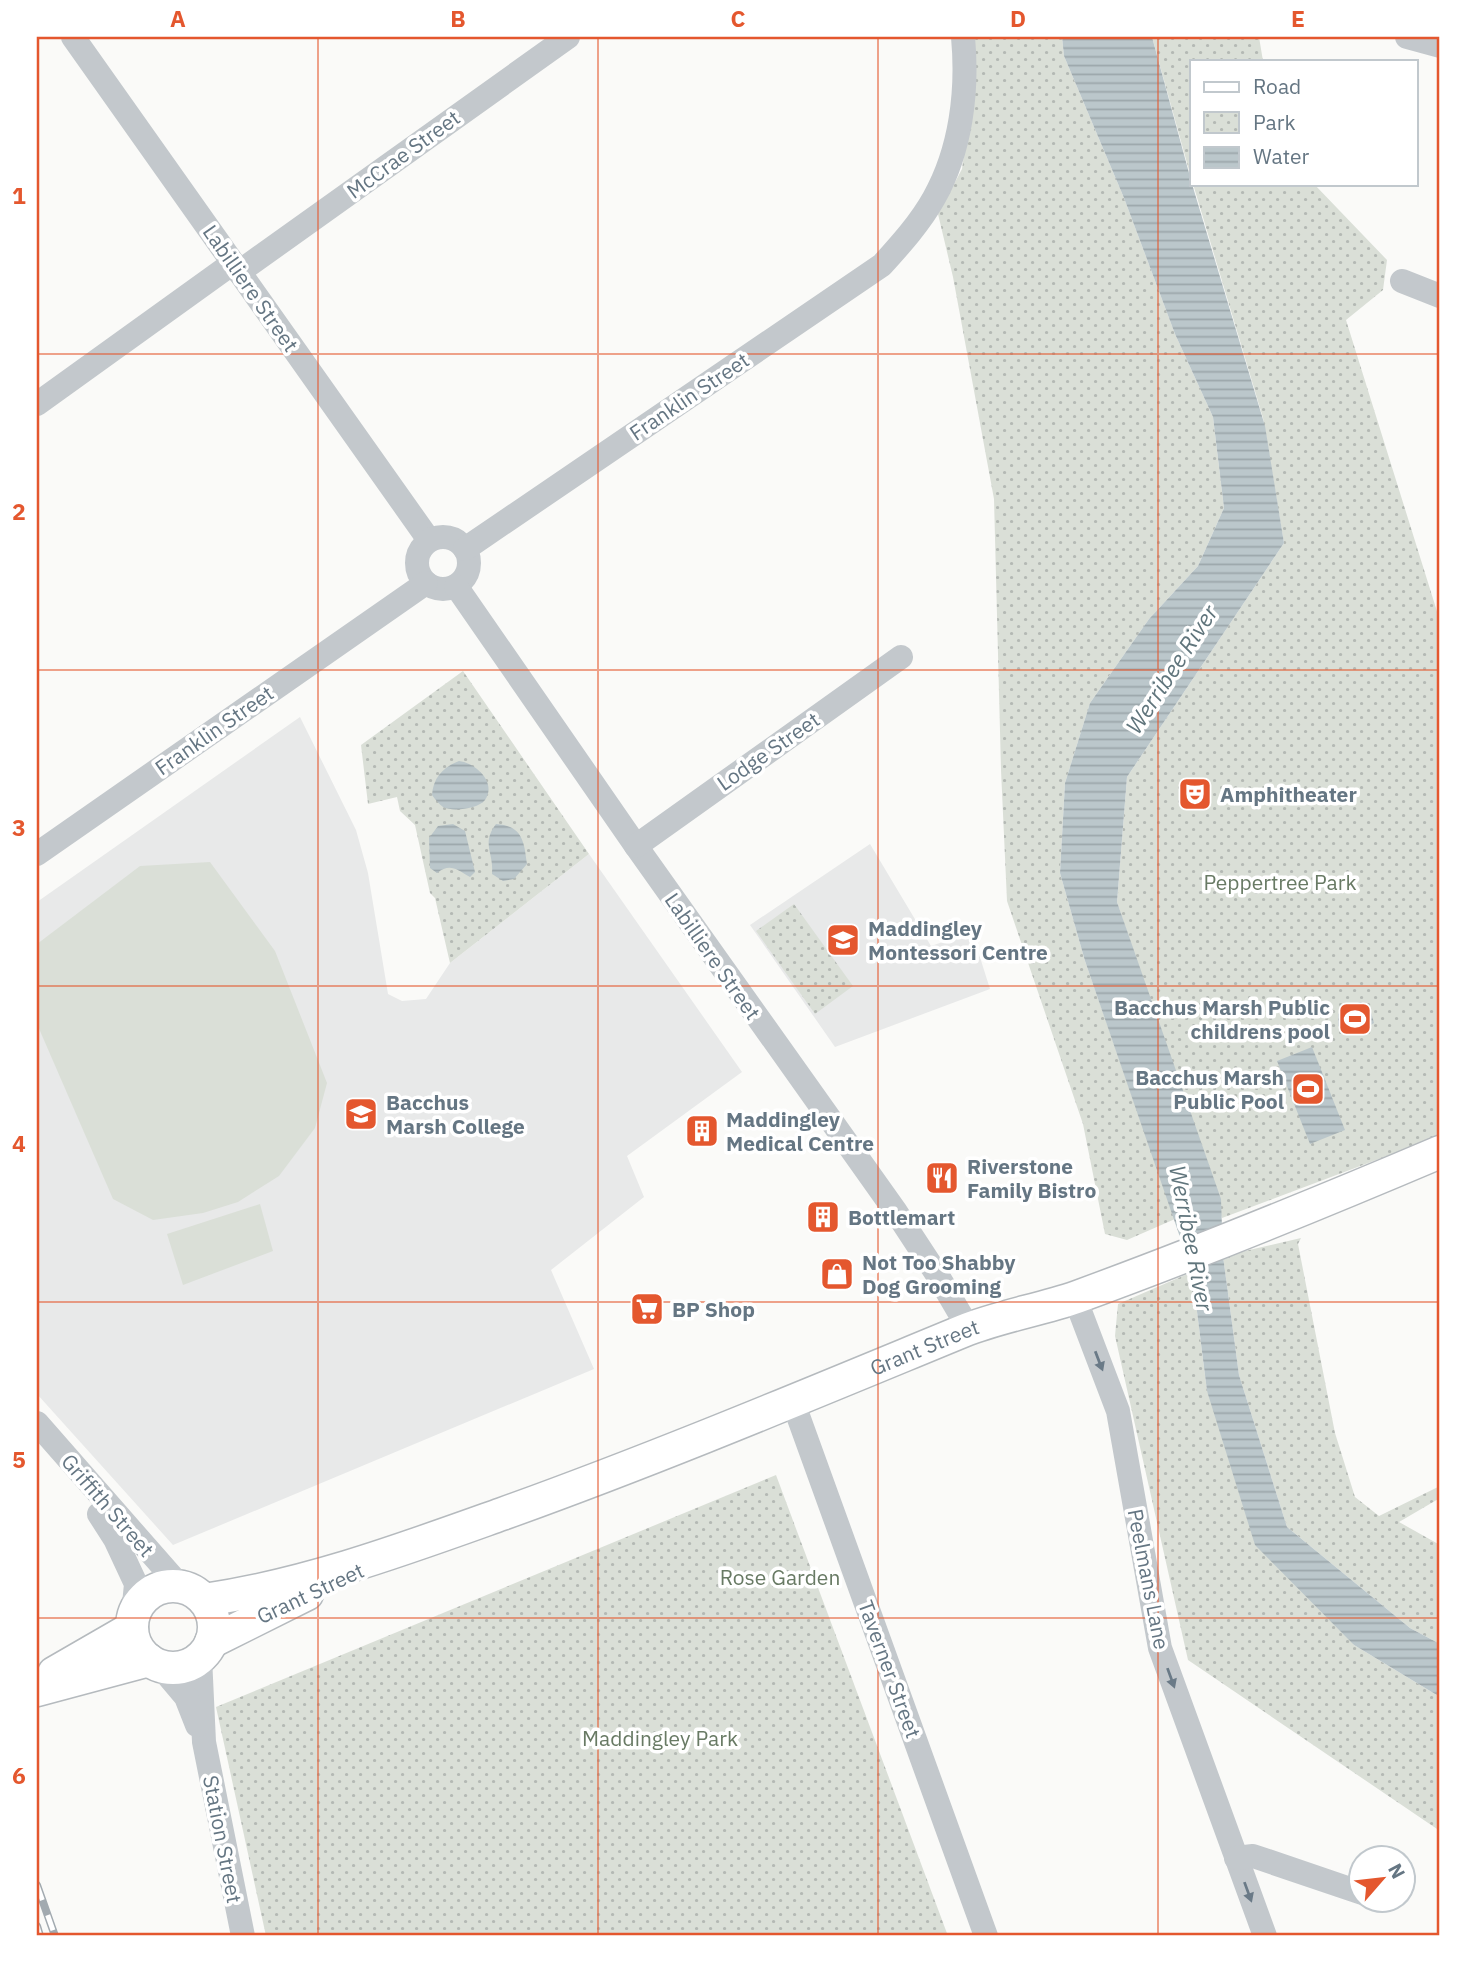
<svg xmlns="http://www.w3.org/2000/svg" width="1477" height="1973" font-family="'IBM Plex Sans',sans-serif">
	<defs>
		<pattern id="park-dots" width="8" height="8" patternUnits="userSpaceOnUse" patternTransform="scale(1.75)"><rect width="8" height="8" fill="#dadfd7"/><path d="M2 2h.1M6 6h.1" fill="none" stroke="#b4b9b4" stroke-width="1.8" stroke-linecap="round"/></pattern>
		<pattern id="water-rules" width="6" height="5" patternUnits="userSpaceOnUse" patternTransform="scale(1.75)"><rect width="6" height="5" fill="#bbc7cb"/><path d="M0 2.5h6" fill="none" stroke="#9ca6aa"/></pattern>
	</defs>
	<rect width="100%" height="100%" fill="#fafaf8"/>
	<g fill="#e8e9e9">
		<polygon points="300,717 356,830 368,873 388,994 402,1001 426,999 450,963 589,854 742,1072 627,1156 644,1197 551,1270 594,1369 173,1545 37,1394 37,902"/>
		<polygon points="870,844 931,946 972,932 990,989 835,1047 750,925"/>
	</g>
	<g fill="#dadfd7">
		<polygon points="210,862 275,951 327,1083 315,1128 279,1176 238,1202 203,1213 153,1220 113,1199 37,1024 37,944 140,866"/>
		<polygon points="260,1204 273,1251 183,1285 167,1234"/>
	</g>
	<g fill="url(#park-dots)">
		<polygon points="973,37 1062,37 1064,56 1124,198 1175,334 1213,417 1224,508 1198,566 1149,619 1090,703 1065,783 1060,873 1085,961 1175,1219 1127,1240 1105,1234 1083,1124 1007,901 1001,770 994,499 953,277 938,214 962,169 969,118"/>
		<polygon points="1152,37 1259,37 1263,61 1192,61 1192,181"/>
		<polygon points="1193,184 1314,184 1387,260 1383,290 1346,320 1440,621 1440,1136 1222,1218 1117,902 1127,777 1284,543 1263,418"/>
		<polygon points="463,671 589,854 450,963 435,898 430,893 415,825 400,811 397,797 368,804 361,745"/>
		<polygon points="794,904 853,986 815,1014 756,931"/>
		<polygon points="1301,1238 1298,1244 1335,1433 1355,1497 1379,1516 1440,1486 1440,1498 1399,1522 1440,1545 1440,1644 1410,1628 1287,1527 1239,1375 1223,1256"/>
		<polygon points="1192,1272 1207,1391 1354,1645 1440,1697 1440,1831 1188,1660 1115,1336 1118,1304"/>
		<polygon points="776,1475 948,1936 266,1936 216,1707"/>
	</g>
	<g fill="url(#water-rules)">
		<polygon points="1062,37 1152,37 1192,184 1265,426 1284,543 1127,777 1117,902 1221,1199 1223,1256 1239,1375 1287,1527 1410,1628 1440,1644 1440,1697 1354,1645 1255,1545 1207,1391 1192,1272 1085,961 1060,873 1065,783 1090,703 1149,619 1198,566 1224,508 1213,417 1175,334 1124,198 1064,56"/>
		<path d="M459 761C476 763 497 783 485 800 478 809 452 812 443 807 439 804 435 799 432 795 433 778 443 767 459 761Z"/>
		<path d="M453 824 465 831 475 872 470 877C456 869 450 863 437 873L430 868 429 838 438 826Z"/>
		<path d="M496 824C522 826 524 840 527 864L514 879 503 881 492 874C494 852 481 844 496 824Z"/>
		<path d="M1361 1002 1371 1012 1374 1023C1359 1033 1354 1037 1338 1026V1014L1348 1006Z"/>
		<polygon points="1312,1047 1345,1130 1310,1144 1277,1061"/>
	</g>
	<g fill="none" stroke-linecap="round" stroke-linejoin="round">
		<defs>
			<g id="major">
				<circle cx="173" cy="1627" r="41"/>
				<path id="s1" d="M204 1600C307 1585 404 1549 502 1514 658 1458 810 1394 963 1331 1000 1316 1040 1310 1077 1297 1200 1252 1320 1203 1440 1152"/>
				<polyline points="211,1642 307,1594"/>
				<polyline points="54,1673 132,1628"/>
				<polyline points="37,1690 149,1660"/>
			</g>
		</defs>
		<use href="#major" stroke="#b5babe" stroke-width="35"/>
		<g stroke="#c3c8cc" stroke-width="24">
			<polyline points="73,37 429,540"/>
			<polyline points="1407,37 1440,46"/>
			<polyline points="239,272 568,37"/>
			<polyline points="1402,281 1440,296"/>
			<polyline points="37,404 233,263"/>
			<circle cx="443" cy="563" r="26"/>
			<path d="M465 549 882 265C901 244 920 223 934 198 961 150 968 91 963 37"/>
			<polyline points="456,586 636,846 896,1212 938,1276 969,1329"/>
			<polyline points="636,846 901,657"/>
			<polyline points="37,854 426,583"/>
			<polyline points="1075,1298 1118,1411 1160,1648 1265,1936"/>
			<polyline points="793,1402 986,1936"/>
			<polyline points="37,1423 180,1586"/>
			<polyline points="99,1514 115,1539 136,1584 133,1615"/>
			<polyline points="200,1657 204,1742 243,1936"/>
			<polyline points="159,1665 186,1697 197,1725"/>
			<polyline points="1236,1858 1253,1856 1362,1893"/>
		</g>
		<use href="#major" stroke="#fff" stroke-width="32"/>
		<defs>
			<g id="rail">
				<polyline points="37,1885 55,1936"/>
				<polyline points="37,1926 40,1936"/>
			</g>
		</defs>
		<use href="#rail" stroke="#a2aab0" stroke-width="8"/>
		<use href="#rail" stroke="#fff" stroke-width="5" stroke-dasharray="16" stroke-linecap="butt"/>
	</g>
	<defs><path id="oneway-solid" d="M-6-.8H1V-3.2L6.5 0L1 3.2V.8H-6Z" transform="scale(1.75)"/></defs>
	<g fill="#6a7a87">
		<use href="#oneway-solid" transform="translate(1099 1361) rotate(69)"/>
		<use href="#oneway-solid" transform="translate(1171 1678) rotate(70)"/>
		<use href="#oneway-solid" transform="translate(1248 1892) rotate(70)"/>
	</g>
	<path fill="none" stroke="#e4572e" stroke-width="2" stroke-opacity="0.55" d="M318 37V1936M598 37V1936M878 37V1936M1158 37V1936M37 354H1440M37 670H1440M37 986H1440M37 1302H1440M37 1618H1440"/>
	<defs>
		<symbol id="theatre-square" viewBox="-11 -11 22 22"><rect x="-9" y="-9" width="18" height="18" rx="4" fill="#e4572e" stroke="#fff"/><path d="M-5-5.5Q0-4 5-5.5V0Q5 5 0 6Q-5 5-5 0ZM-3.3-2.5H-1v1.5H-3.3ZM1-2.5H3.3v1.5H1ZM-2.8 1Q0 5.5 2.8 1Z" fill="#fff"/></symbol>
		<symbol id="school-square" viewBox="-11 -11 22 22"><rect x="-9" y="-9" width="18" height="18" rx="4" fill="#e4572e" stroke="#fff"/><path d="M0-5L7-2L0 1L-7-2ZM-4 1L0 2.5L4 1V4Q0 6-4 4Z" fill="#fff"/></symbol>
		<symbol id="stadium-square" viewBox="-11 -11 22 22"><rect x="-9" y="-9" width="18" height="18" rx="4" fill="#e4572e" stroke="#fff"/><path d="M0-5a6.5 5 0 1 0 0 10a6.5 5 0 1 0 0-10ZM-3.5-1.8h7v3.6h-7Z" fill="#fff"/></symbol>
		<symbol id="building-square" viewBox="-11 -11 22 22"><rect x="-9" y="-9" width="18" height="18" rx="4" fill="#e4572e" stroke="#fff"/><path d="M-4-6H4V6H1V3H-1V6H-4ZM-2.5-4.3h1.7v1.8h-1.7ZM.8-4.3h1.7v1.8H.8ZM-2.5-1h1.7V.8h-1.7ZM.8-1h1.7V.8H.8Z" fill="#fff"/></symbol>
		<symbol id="restaurant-square" viewBox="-11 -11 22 22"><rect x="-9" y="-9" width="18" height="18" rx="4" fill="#e4572e" stroke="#fff"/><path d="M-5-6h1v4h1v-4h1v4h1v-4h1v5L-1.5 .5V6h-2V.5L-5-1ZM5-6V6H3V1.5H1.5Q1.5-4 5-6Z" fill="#fff"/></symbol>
		<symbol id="shop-square" viewBox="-11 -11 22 22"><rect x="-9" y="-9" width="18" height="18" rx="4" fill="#e4572e" stroke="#fff"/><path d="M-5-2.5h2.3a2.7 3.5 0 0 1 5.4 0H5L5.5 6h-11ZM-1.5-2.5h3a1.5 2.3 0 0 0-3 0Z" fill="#fff"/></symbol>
		<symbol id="supermarket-square" viewBox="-11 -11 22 22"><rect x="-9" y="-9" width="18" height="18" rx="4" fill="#e4572e" stroke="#fff"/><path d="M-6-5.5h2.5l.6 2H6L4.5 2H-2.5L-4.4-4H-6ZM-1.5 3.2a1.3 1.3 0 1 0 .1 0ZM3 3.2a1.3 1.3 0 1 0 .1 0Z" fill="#fff"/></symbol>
	</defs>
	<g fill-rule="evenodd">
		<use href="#theatre-square" x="1176" y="775" width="38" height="38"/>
		<use href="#school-square" x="824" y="921" width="38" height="38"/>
		<use href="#stadium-square" x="1336" y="1000" width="38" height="38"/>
		<use href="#stadium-square" x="1289" y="1070" width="38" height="38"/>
		<use href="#school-square" x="342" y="1095" width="38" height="38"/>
		<use href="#building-square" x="683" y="1112" width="38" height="38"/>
		<use href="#restaurant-square" x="923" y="1159" width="38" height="38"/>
		<use href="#building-square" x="804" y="1198" width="38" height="38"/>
		<use href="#shop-square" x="818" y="1255" width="38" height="38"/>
		<use href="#supermarket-square" x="628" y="1290" width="38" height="38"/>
	</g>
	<g text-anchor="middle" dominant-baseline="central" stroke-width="7" stroke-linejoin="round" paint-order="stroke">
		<g font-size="21" fill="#657683" stroke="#fff">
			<text transform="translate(403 154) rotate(-36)">McCrae Street</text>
			<text transform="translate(251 288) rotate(55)">Labilliere Street</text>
			<text transform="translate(689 396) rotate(-34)">Franklin Street</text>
			<text transform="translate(214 730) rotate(-35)">Franklin Street</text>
			<text transform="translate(768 751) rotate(-35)">Lodge Street</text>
			<text transform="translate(713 956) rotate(55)">Labilliere Street</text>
			<text stroke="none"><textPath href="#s1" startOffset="765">Grant Street</textPath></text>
			<text transform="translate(108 1505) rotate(49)">Griffith Street</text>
			<text transform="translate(1149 1579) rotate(79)">Peelmans Lane</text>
			<text transform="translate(310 1593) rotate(-25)">Grant Street</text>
			<text transform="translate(890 1669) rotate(70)">Taverner Street</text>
			<text transform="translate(223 1839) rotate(79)">Station Street</text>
		</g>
		<g font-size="21" font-weight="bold" fill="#657683" stroke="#fff" text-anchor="start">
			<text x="1220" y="794">Amphitheater</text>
			<text x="868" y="928">Maddingley<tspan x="868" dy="24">Montessori Centre</tspan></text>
			<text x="1330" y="1007" text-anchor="end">Bacchus Marsh Public<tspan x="1330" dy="24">childrens pool</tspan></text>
			<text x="1284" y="1077" text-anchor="end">Bacchus Marsh<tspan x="1284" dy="24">Public Pool</tspan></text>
			<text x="386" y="1102">Bacchus<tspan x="386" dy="24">Marsh College</tspan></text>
			<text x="726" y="1119">Maddingley<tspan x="726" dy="24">Medical Centre</tspan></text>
			<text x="967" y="1166">Riverstone<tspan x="967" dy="24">Family Bistro</tspan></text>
			<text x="848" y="1217">Bottlemart</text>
			<text x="862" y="1262">Not Too Shabby<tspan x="862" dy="24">Dog Grooming</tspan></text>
			<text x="672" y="1309">BP Shop</text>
		</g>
		<g font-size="21" fill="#687a64" stroke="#fff">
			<text x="1280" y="882">Peppertree Park</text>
			<text x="780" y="1577">Rose Garden</text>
			<text x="660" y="1738">Maddingley Park</text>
		</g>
		<g font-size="23" font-style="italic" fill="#60757c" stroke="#fff">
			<text transform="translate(1171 669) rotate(-57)">Werribee River</text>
			<text transform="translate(1192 1238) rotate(79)">Werribee River</text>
		</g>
	</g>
	<rect width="1477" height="1973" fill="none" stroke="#ffffff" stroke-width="77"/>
	<rect x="1190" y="60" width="228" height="126" fill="#ffffff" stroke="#c1c8cd" stroke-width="2"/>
	<rect x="1204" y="82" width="35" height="10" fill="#ffffff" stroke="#c1c8cd" stroke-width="2"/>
	<text x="1253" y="94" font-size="21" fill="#657683">Road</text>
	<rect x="1204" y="112" width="35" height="21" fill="url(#park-dots)" stroke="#c1c8cd" stroke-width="2"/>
	<text x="1253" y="130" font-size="21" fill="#657683">Park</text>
	<rect x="1204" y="147" width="35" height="21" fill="url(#water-rules)" stroke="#c1c8cd" stroke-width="2"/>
	<text x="1253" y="164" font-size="21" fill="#657683">Water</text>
	<g transform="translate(1382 1879) rotate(62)"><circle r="33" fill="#ffffff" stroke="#c1c8cd" stroke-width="2"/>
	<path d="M0-5L12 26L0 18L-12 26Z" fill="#e4572e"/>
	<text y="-10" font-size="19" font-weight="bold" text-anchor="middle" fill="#657683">N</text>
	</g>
	<rect x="38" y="38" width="1400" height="1896" fill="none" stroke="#e4572e" stroke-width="2.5"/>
	<g font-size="23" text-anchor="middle" font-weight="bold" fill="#e4572e">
		<text x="178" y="27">A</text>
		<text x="458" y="27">B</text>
		<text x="738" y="27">C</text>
		<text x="1018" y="27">D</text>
		<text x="1298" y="27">E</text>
		<text x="19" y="204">1</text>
		<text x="19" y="520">2</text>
		<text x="19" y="836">3</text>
		<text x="19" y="1152">4</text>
		<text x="19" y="1468">5</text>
		<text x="19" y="1784">6</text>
	</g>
</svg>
